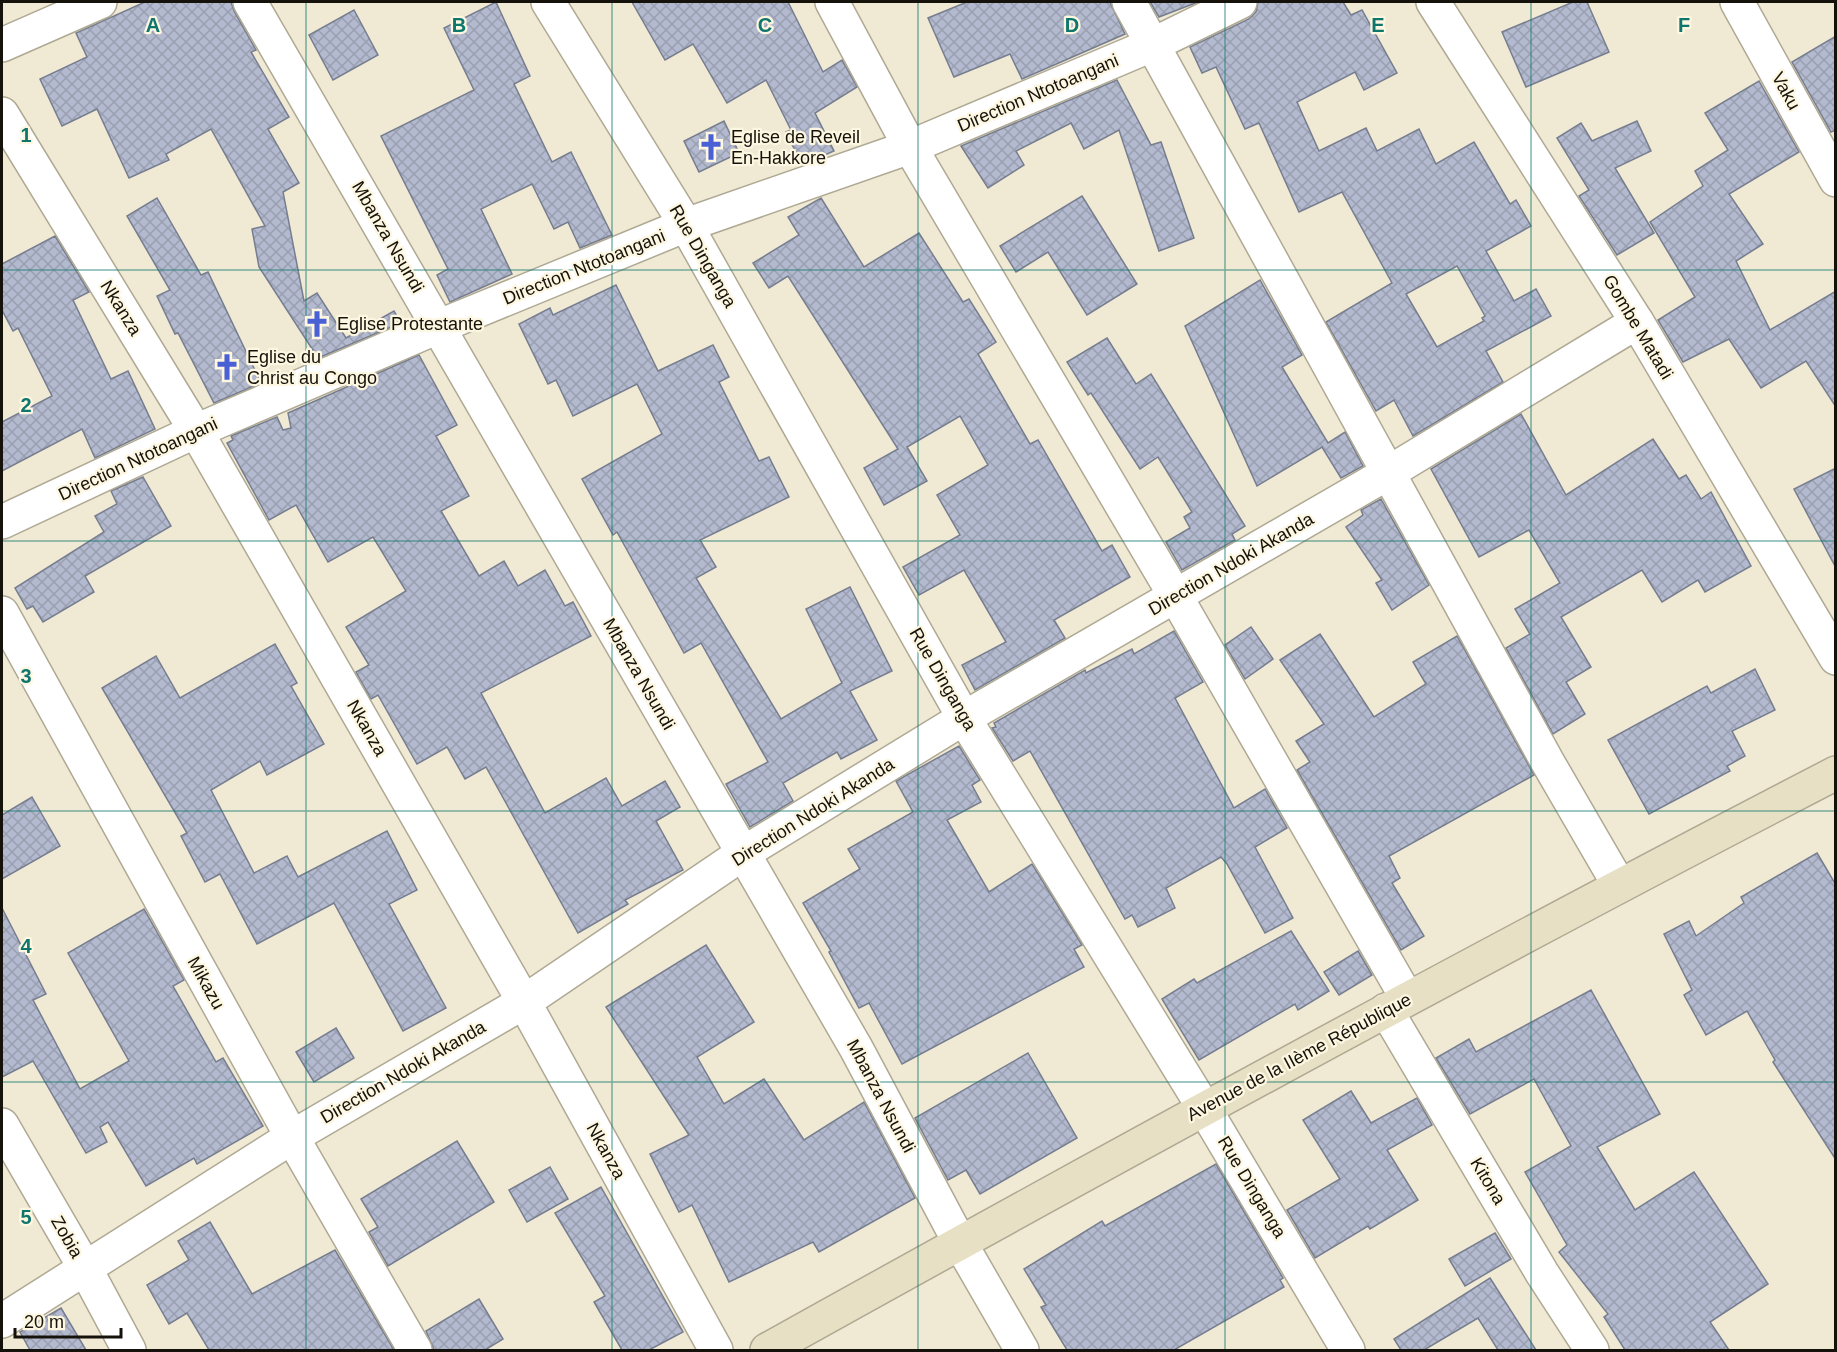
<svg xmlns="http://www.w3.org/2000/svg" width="1837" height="1352" font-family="Helvetica,sans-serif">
	<defs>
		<pattern id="building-cross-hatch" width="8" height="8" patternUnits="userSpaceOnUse" patternTransform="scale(1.5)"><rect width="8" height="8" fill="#b3bacf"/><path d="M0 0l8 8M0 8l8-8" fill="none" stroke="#999fb0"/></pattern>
	</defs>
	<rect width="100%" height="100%" fill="#f0e9d3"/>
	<g fill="url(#building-cross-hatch)" stroke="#767d8f" stroke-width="1.5" fill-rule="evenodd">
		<polygon points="145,2 231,2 234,11 256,50 251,52 289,117 268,129 299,183 283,192 304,301 317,293 346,338 394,311 401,323 318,358 259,267 252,229 265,226 211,129 166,154 169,160 129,178 97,109 62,126 40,79 87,57 76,33"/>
		<polygon points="496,2 530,76 514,84 552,162 571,152 612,235 580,248 568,222 554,229 532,184 481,209 512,274 450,302 437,275 448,269 381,136 474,90 444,28"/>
		<polygon points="632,2 788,2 823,72 842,60 857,87 815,113 834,151 802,165 786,132 791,130 766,80 727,103 693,44 665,60"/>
		<polygon points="967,2 1110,2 1125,34 1022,79 1010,54 954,77 928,18"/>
		<polygon points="1150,2 1198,2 1159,17"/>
		<path d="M1258 2H1343L1351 15 1362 10 1397 73 1364 90 1355 72 1297 102 1319 151 1366 128 1377 151 1419 129 1436 164 1474 142 1510 204 1516 200 1531 226 1486 251 1514 301 1536 289 1551 316 1486 351 1503 382 1413 436 1394 400 1376 411 1326 322 1392 283 1342 192 1299 212 1259 123 1245 129 1216 67 1202 73 1190 47 1249 19 1256 12ZM1457 266 1485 316 1482 318 1484 321 1437 347 1406 294Z"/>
		<polygon points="1573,2 1587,2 1609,52 1526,87 1502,32"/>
		<polygon points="354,10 378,55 333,80 309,35"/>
		<polygon points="1836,36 1836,130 1831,132 1792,62"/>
		<polygon points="1117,80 1151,145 1161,142 1194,238 1159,251 1119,130 1084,149 1071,123 1016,151 1024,165 988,188 961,146"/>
		<polygon points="1759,81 1799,152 1729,194 1763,244 1736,261 1770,330 1836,291 1836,407 1806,361 1761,388 1729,339 1683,362 1658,320 1695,297 1650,222 1703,186 1695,171 1728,150 1705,113"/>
		<polygon points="724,121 739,153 699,172 684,141"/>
		<polygon points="1637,121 1651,151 1615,168 1654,233 1617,255 1579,196 1589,190 1557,138 1581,123 1592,141"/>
		<polygon points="1082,196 1137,284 1087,315 1048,252 1016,272 1000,246"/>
		<polygon points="157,198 201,275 208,272 261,383 214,403 178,333 175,334 157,296 170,290 127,216"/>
		<polygon points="821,198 864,267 919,233 963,302 969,299 996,342 978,354 1030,444 1038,440 1102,551 1112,545 1130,577 1054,620 1065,638 975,690 962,665 1006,642 964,570 919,595 903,567 960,535 937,495 988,465 960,416 907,447 927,481 884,505 864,468 898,449 788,276 769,288 753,263 799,235 788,217"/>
		<polygon points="55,236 89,292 73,300 111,379 128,371 155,429 95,458 82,429 2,471 2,422 52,396 18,328 13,331 2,310 2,264"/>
		<polygon points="1260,280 1302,355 1282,367 1328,443 1345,432 1363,466 1341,478 1322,447 1257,486 1185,326"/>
		<polygon points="616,285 658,371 713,345 729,377 719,382 759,461 769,457 789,497 700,540 716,567 696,578 781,719 842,683 806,609 850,587 892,671 850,691 877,740 841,759 837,752 783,783 793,801 750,827 726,784 768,762 701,643 684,653 617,532 613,535 582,479 662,434 637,384 573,416 556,380 548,384 519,324 550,308 553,315"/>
		<polygon points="1107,338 1136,384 1151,374 1245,526 1232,534 1235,540 1182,570 1166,542 1190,528 1184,517 1192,512 1158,457 1140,469 1091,393 1088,395 1067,362"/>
		<polygon points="419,355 457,425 436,436 469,496 441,511 479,576 504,561 518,586 545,570 565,606 573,602 591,636 481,693 545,813 606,778 622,806 665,781 680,807 656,821 683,870 625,900 628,904 578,933 486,767 465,779 447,747 417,764 378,695 371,699 356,672 369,665 346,627 406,591 373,537 328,562 296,505 269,520 227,443 233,440 231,436 277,417 283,430 291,428 288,413"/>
		<polygon points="1521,414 1566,495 1653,439 1679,479 1686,475 1701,499 1711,492 1751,566 1705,592 1698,580 1662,602 1642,570 1561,617 1591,667 1566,682 1585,714 1553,734 1506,648 1530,634 1515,609 1560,583 1529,530 1479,557 1431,469"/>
		<polygon points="1836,468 1836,568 1794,489"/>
		<polygon points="143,477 171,526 85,576 94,592 43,622 33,606 27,609 15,588 104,532 95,516 117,504 111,491"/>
		<polygon points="1381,499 1429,585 1392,610 1376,583 1382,580 1346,527 1363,515 1361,510"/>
		<polygon points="1251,627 1273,659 1245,679 1225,645"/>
		<polygon points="1174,631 1203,682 1175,698 1234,808 1265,789 1287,828 1255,847 1293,918 1265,933 1227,864 1221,857 1166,888 1175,908 1138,927 1132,915 1125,919 1030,751 1013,761 992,728 996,727 994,723 1085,670 1086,673 1132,649 1134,654"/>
		<polygon points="1320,634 1374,717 1426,684 1413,662 1457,636 1534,775 1389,856 1400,878 1392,883 1424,936 1401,950 1297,770 1310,762 1296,741 1324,724 1280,660"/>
		<polygon points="275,644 297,683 291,686 324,744 267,775 260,761 211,790 254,873 287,856 298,877 387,831 417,890 389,904 446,1008 403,1031 334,903 257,944 220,874 205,882 181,836 187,833 102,688 156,656 180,698"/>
		<polygon points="1755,669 1775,710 1732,731 1745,756 1727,766 1730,771 1649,814 1608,740 1707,686 1711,693"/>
		<polygon points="959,746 980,780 972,785 981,802 947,820 989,892 1032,864 1082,945 1074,949 1084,967 902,1064 869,1003 859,1008 829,952 831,951 803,903 860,869 848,849 913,812 896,781"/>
		<polygon points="32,797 60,846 2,879 2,815"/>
		<polygon points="1817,853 1836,885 1836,1160 1773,1062 1775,1060 1747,1011 1706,1035 1684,995 1692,990 1664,934 1689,921 1696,936 1744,903 1741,897"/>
		<polygon points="2,908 46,994 33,1000 80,1089 129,1061 68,953 144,909 184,980 173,986 216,1062 223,1058 263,1126 197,1164 194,1158 146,1186 108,1122 100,1127 107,1142 86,1153 33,1061 2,1077"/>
		<polygon points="1291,931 1329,991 1298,1010 1295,1004 1199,1060 1162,999 1194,979 1197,983"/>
		<polygon points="706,945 754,1022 697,1057 724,1104 764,1079 804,1140 864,1102 915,1198 819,1252 813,1242 729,1282 692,1205 679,1212 650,1154 689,1135 606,1007"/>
		<polygon points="1358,951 1372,975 1339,995 1324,972"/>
		<polygon points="1591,990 1660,1114 1597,1147 1635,1210 1694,1172 1768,1284 1710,1322 1729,1350 1625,1350 1604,1317 1608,1314 1559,1252 1567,1245 1525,1172 1571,1146 1534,1079 1470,1114 1436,1058 1469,1039 1476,1052"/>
		<polygon points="336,1028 354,1058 314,1082 296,1052"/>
		<polygon points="1028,1053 1077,1138 980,1194 966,1170 948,1180 915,1118"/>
		<polygon points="1351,1091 1371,1123 1417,1098 1432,1125 1387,1150 1418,1200 1370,1229 1368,1226 1315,1258 1287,1210 1340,1179 1303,1120"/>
		<polygon points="457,1141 494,1202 388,1266 369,1232 378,1227 361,1199"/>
		<polygon points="1216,1164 1283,1278 1280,1280 1284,1287 1174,1350 1067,1350 1041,1307 1046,1305 1024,1269 1102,1221 1105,1226"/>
		<polygon points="550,1167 568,1199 527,1222 509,1190"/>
		<polygon points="601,1187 683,1332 649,1350 622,1350 594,1302 605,1296 555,1213"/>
		<polygon points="210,1222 252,1294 335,1250 394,1350 209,1350 187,1313 169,1324 147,1285 189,1260 178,1241"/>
		<polygon points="1495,1233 1511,1259 1465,1286 1449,1259"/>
		<polygon points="1490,1278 1536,1350 1498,1350 1478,1318 1424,1350 1401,1350 1394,1339"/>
		<polygon points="479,1299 503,1339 485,1350 434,1350 426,1331"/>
		<polygon points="61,1308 86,1350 30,1350 20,1332"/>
	</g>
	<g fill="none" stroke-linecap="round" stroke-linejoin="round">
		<defs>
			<g id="street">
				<polyline points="250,2 856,1048 960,1243 1022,1350"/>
				<polyline points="548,2 686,225 964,718 1204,1108 1348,1350"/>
				<polyline points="832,2 910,147 1176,597 1407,998"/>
				<polyline points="1129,2 1547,761 1619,885"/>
				<polyline points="1433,2 1637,322 1836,658"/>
				<polyline points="1737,2 1836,180"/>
				<polyline points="2,45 100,2"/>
				<polyline points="2,114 196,431 524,1002 716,1350"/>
				<polyline points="2,522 196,431 440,326 686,225 910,147 1154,44 1240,2"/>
				<polyline points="2,613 292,1137 415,1350"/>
				<polyline points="1386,1010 1542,1273 1592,1350"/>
				<polyline points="2,1125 85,1268 129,1350"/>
				<polyline points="2,1321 292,1137 524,1002 742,854 964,718 1388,473 1637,322"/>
			</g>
			<path id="secondary" d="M767 1350C1121 1153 1476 959 1836 773"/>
		</defs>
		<use href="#street" stroke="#afa994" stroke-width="36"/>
		<use href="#secondary" stroke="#afa994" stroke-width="36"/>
		<use href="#street" stroke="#fff" stroke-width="33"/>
		<use href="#secondary" stroke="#e8e0c4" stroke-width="33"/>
	</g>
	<path fill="none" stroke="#0f766e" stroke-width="1.5" stroke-opacity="0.55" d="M306 2V1350M612 2V1350M918 2V1350M1225 2V1350M1531 2V1350M2 270H1836M2 541H1836M2 811H1836M2 1082H1836"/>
	<defs>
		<symbol id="church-bare" viewBox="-9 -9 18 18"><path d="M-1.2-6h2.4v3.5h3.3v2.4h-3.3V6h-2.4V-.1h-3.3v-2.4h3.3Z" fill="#4a61d6" stroke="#fdf6e0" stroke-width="2.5" paint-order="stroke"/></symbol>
	</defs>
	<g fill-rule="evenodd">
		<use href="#church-bare" x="692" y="128" width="38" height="38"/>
		<use href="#church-bare" x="298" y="305" width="38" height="38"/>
		<use href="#church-bare" x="208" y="348" width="38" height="38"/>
	</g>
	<g text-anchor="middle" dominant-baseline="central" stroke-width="4.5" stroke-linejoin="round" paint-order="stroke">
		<g font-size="18" fill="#15120b" stroke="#fdf6e0">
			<text transform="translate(1786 91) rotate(61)">Vaku</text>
			<text transform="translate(1038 93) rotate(-23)">Direction Ntotoangani</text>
			<text transform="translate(388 237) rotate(60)">Mbanza Nsundi</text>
			<text transform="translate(703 256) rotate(60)">Rue Dinganga</text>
			<text transform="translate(584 267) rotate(-22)">Direction Ntotoangani</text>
			<text transform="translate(121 308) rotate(58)">Nkanza</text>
			<text transform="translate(1638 327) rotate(59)">Gombe Matadi</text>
			<text transform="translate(138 459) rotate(-25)">Direction Ntotoangani</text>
			<text transform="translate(1231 564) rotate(-30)">Direction Ndoki Akanda</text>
			<text transform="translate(639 674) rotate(60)">Mbanza Nsundi</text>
			<text transform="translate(943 679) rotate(60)">Rue Dinganga</text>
			<text transform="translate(367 728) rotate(60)">Nkanza</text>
			<text transform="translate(813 812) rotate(-32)">Direction Ndoki Akanda</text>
			<text transform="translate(206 983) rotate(61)">Mikazu</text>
			<text transform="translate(1299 1057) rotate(-28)">Avenue de la IIème République</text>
			<text transform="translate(403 1072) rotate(-30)">Direction Ndoki Akanda</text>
			<text transform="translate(881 1096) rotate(62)">Mbanza Nsundi</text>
			<text transform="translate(606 1151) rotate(61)">Nkanza</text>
			<text transform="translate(1488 1181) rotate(59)">Kitona</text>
			<text transform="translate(1252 1187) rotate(59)">Rue Dinganga</text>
			<text transform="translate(67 1237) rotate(60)">Zobia</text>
		</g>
		<g font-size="18" fill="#15120b" stroke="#fdf6e0" text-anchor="start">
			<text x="731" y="137">Eglise de Reveil<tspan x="731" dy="21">En-Hakkore</tspan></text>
			<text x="337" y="324">Eglise Protestante</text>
			<text x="247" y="357">Eglise du<tspan x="247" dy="21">Christ au Congo</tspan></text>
		</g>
	</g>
	<g font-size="20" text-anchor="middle" font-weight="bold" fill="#0f766e" stroke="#fdf6e0" stroke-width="4.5" stroke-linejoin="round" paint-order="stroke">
		<text x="153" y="32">A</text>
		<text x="459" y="32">B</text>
		<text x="765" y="32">C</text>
		<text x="1072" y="32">D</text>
		<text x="1378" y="32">E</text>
		<text x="1684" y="32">F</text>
		<text x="26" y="142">1</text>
		<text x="26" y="412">2</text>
		<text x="26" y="683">3</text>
		<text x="26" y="953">4</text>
		<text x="26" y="1224">5</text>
	</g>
	<rect width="1837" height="1352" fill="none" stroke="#15120b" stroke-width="6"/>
	<path d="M15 1328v9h106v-9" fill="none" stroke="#15120b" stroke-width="3"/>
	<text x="24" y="1328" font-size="18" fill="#15120b" stroke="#fdf6e0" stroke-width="4.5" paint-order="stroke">20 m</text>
</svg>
